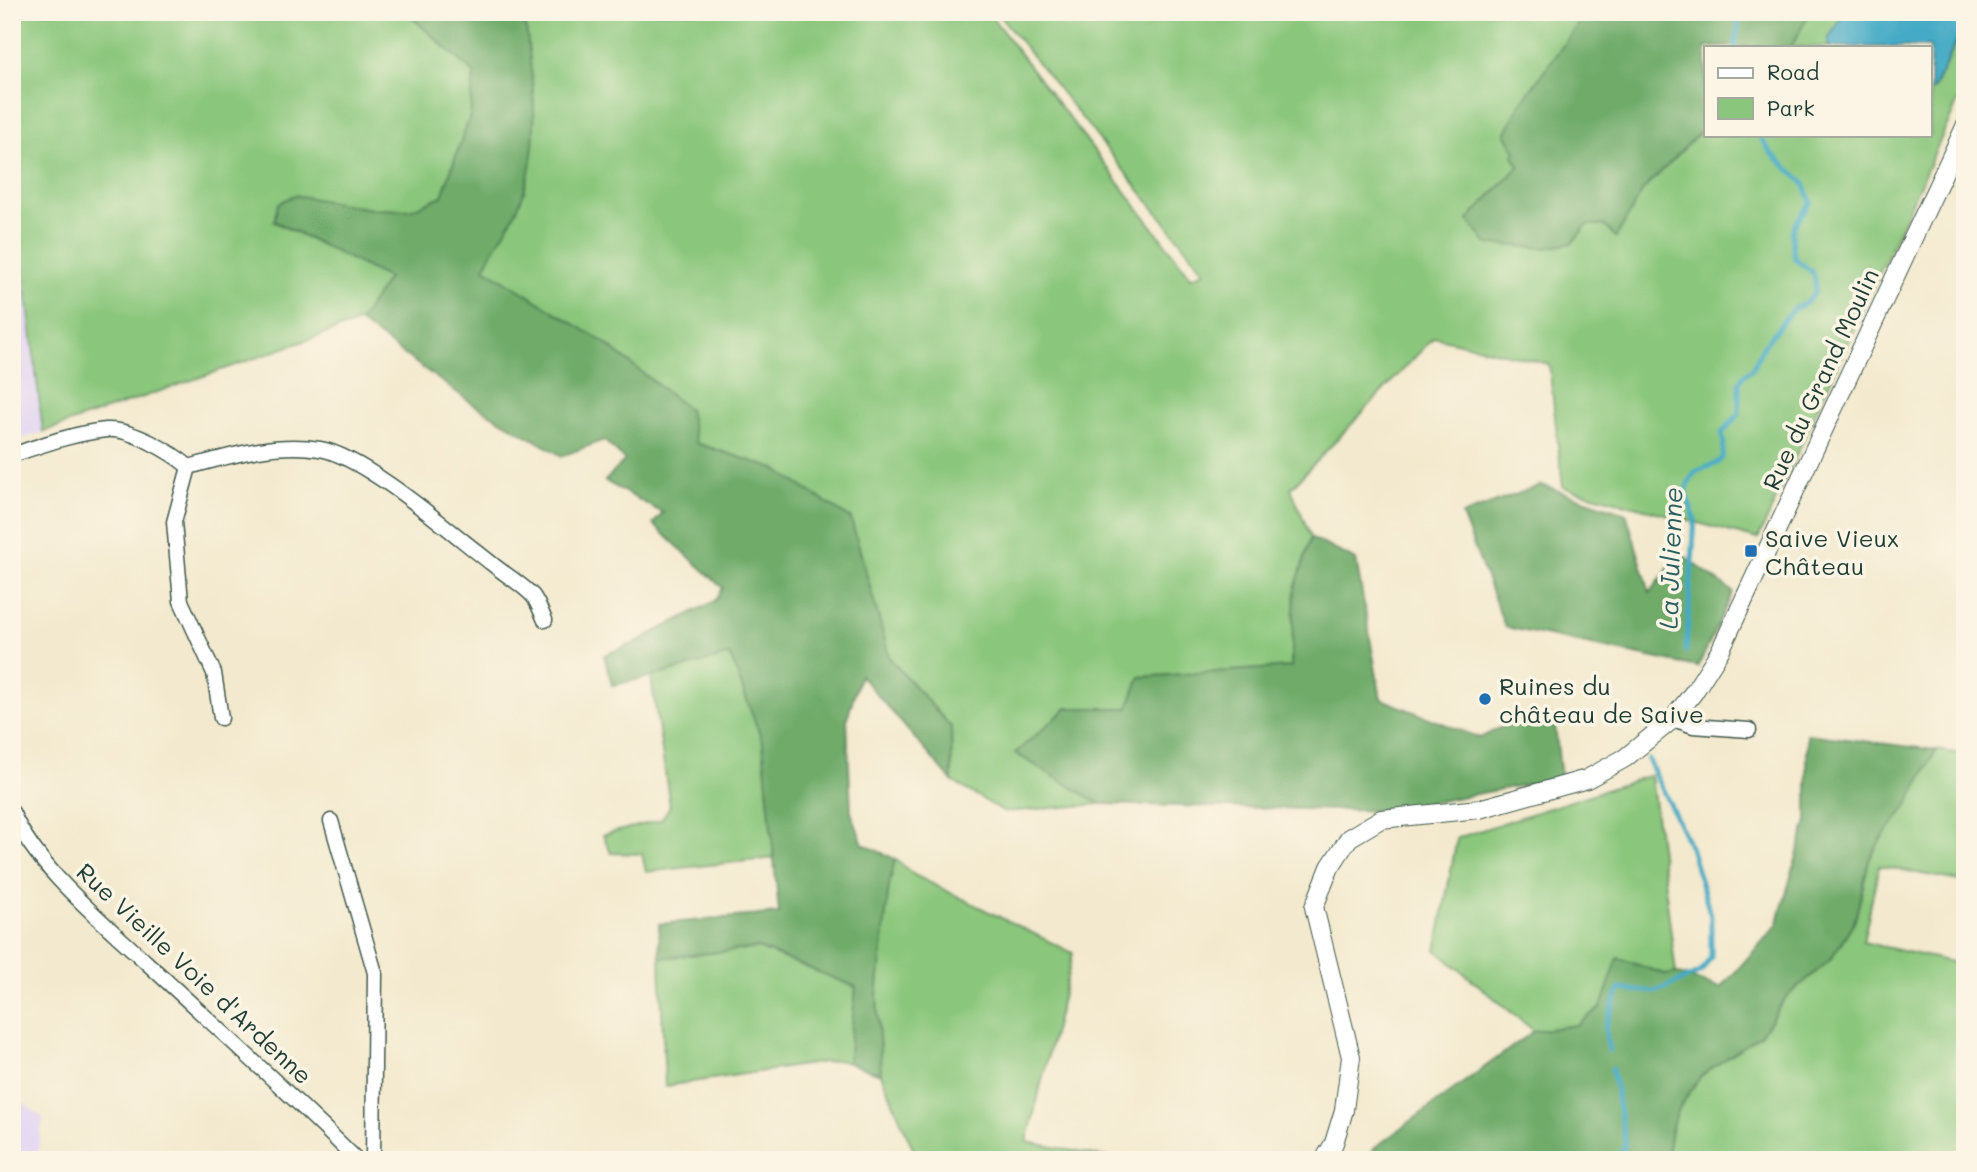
<svg xmlns="http://www.w3.org/2000/svg" width="1977" height="1172" font-family="Mali,sans-serif">
	<rect width="100%" height="100%" fill="#fcf5e5"/>
	<filter id="ink" filterUnits="userSpaceOnUse"><feTurbulence type="fractalNoise" baseFrequency=".0143" numOctaves="2"/><feDisplacementMap in="SourceGraphic" scale="14" xChannelSelector="R" yChannelSelector="G"/><feConvolveMatrix kernelMatrix="1 2 1 2 8 2 1 2 1" color-interpolation-filters="sRGB"/></filter>
	<filter id="wash" filterUnits="userSpaceOnUse"><feTurbulence type="fractalNoise" baseFrequency=".00686" numOctaves="4" result="noise"/><feDisplacementMap in="SourceGraphic" scale="28" xChannelSelector="R" yChannelSelector="G"/><feGaussianBlur stdDeviation="1.57" result="paint"/><feColorMatrix in="noise" values="0 0 0 0 0 0 0 0 0 0 0 0 0 0 0 0 0 1.4 0 .05"/><feComposite in="paint" operator="in"/></filter>
	<g filter="url(#wash)">
		<rect width="100%" height="100%" fill="#f3e9ce"/>
		<g fill="#e0d4f4">
			<polygon points="12,168 43,432 12,441"/>
			<polygon points="12,1094 43,1118 36,1160 12,1160"/>
		</g>
		<g fill="#8ac67b" stroke="#548258" stroke-width="2">
			<polygon points="12,12 406,12 474,73 470,116 442,196 411,210 371,209 339,205 274,222 389,278 359,322 43,432 12,168"/>
			<polygon points="524,12 988,12 1191,277 1205,272 997,12 1587,12 1519,106 1517,151 1519,166 1468,220 1572,243 1587,225 1604,225 1616,236 1643,190 1706,126 1706,135 1930,135 1930,90 1933,90 1935,86 1965,24 1965,86 1758,539 1563,487 1549,364 1434,337 1291,488 1311,538 1295,589 1291,667 1140,677 1128,708 1067,708 1016,753 1100,804 1004,812 952,781 951,727 890,659 851,519 775,469 696,443 689,410 605,343 484,268 524,192 530,63"/>
			<polygon points="1810,12 1845,12 1828,39 1829,47 1791,47"/>
			<polygon points="730,655 763,743 774,858 646,872 642,854 611,853 603,835 661,820 670,806 651,677"/>
			<polygon points="1936,750 1965,754 1965,882 1879,866 1863,942 1965,965 1965,1059 1962,1059 1965,1071 1965,1160 1666,1160 1672,1125 1680,1107 1701,1075 1761,1034 1786,997 1831,959 1855,920 1869,860 1881,839 1907,806"/>
			<polygon points="1651,775 1676,973 1667,975 1619,958 1601,1007 1577,1025 1534,1031 1436,950 1457,838"/>
			<polygon points="895,859 914,875 1073,953 1027,1142 1121,1160 918,1160 881,1074 877,995 889,885"/>
			<polygon points="758,948 856,987 848,1063 838,1060 665,1086 660,958"/>
		</g>
		<g fill="#6fab6b" stroke="#477450" stroke-width="2">
			<path d="M406 12H524C531 70 543 134 524 191 516 218 496 243 484 268L605 343 689 410 696 443 775 469 851 519 890 659 951 727 952 781 860 675 847 719 851 812 863 844 895 859 889 885 877 995 881 1074 848 1063 856 987 758 948 660 958 659 924 779 913 763 743 730 655 651 677 612 685 604 655 634 643 715 601 723 588 653 524 663 513 605 481 625 460 604 440 562 456 473 404 359 322 388 278 274 221 278 204 294 195 371 209 410 210 442 196 470 116 474 73Z"/>
			<polygon points="1587,12 1810,12 1791,47 1706,47 1706,126 1643,190 1616,237 1604,225 1587,225 1572,243 1546,248 1487,244 1468,220 1519,166 1513,156 1516,151 1505,134 1519,106"/>
			<polygon points="1541,485 1626,513 1650,593 1680,553 1733,592 1698,667 1505,627 1462,515"/>
			<polygon points="1311,538 1356,560 1381,699 1480,738 1522,717 1554,717 1561,778 1387,811 1100,804 1015,753 1067,708 1128,708 1140,677 1291,667 1295,589"/>
			<polygon points="1807,734 1936,750 1907,806 1881,839 1869,860 1855,920 1830,960 1786,997 1761,1034 1701,1076 1680,1107 1672,1125 1666,1160 1364,1160 1377,1146 1534,1031 1577,1025 1601,1007 1618,958 1666,975 1676,973 1721,988 1777,925 1807,821"/>
		</g>
		<polygon fill="#45aac5" stroke="#32747c" stroke-width="2" points="1845,12 1965,12 1965,24 1933,90 1930,90 1930,47 1829,47 1828,39"/>
		<g fill="none" stroke-linecap="round" stroke-linejoin="round">
			<g stroke="#45aac5" stroke-width="5">
				<polyline points="1735,47 1740,12"/>
				<path d="M1686 651 1695 519 1686 493 1688 484 1695 472 1717 463 1722 458 1724 443 1722 433 1739 414V383L1743 376 1753 368 1762 348 1793 309 1806 303 1815 293C1817 269 1811 272 1795 259 1788 225 1793 228 1811 202L1804 183 1771 153 1759 135"/>
				<polyline points="1609,1050 1605,1028 1619,989 1655,992 1701,972 1711,957 1711,916 1690,847 1648,759"/>
				<polyline points="1612,1069 1625,1142 1620,1160"/>
			</g>
		</g>
	</g>
	<g filter="url(#ink)">
		<g fill="none" stroke-linecap="round" stroke-linejoin="round">
			<defs>
				<g id="minor">
					<path d="M12 455C42 445 75 433 106 430 131 428 171 452 189 467 232 455 275 442 320 449 364 456 452 533 491 563 504 574 522 584 533 596 538 603 541 612 545 620"/>
					<polyline points="189,467 174,522 181,601 214,673 221,718"/>
					<polyline points="1673,719 1693,726 1749,730"/>
					<path d="M12 812C37 869 101 920 146 962 217 1028 289 1092 357 1160"/>
					<polyline points="331,821 375,973 373,1160"/>
				</g>
				<polyline id="tertiary" points="1324,1160 1334,1143 1344,1110 1351,1057 1314,907 1330,867 1349,838 1381,819 1479,809 1587,779 1625,758 1673,719 1694,692 1720,651 1965,127"/>
			</defs>
			<use href="#minor" stroke="#3f574b" stroke-width="17"/>
			<use href="#tertiary" stroke="#3f574b" stroke-width="20"/>
			<use href="#minor" stroke="#fff" stroke-width="14"/>
			<use href="#tertiary" stroke="#fff" stroke-width="18"/>
		</g>
	</g>
	<g fill="#1f6fb2" stroke="#fcf5e5" stroke-width="2.5">
		<rect x="1744" y="544" width="14" height="14" rx="3.5"/>
		<circle cx="1485" cy="699" r="7"/>
	</g>
	<g text-anchor="middle" dominant-baseline="central" stroke-width="7" stroke-linejoin="round" paint-order="stroke">
		<g font-size="24" fill="#1f3d34" stroke="#fcf5e5">
			<text transform="translate(1820 379) rotate(-65)">Rue du Grand Moulin</text>
			<text transform="translate(195 973) rotate(43)">Rue Vieille Voie d'Ardenne</text>
		</g>
		<g font-size="24" fill="#1f3d34" stroke="#fcf5e5" text-anchor="start">
			<text x="1765" y="537">Saive Vieux<tspan x="1765" dy="28">Château</tspan></text>
			<text x="1499" y="685">Ruines du<tspan x="1499" dy="28">château de Saive</tspan></text>
		</g>
		<g font-size="26" font-style="italic" fill="#2a5e60" stroke="#fcf5e5">
			<text transform="translate(1670 558) rotate(-88)">La Julienne</text>
		</g>
	</g>
	<rect width="1977" height="1172" fill="none" stroke="#fcf5e5" stroke-width="42"/>
	<rect x="1704" y="46" width="228" height="91" fill="#fcf5e5" stroke="#a4ab9e" stroke-width="2"/>
	<rect x="1718" y="68" width="35" height="10" fill="#ffffff" stroke="#a4ab9e" stroke-width="2"/>
	<text x="1767" y="80" font-size="21" fill="#1f3d34">Road</text>
	<rect x="1718" y="98" width="35" height="21" fill="#8ac67b" stroke="#a4ab9e" stroke-width="2"/>
	<text x="1767" y="116" font-size="21" fill="#1f3d34">Park</text>
</svg>
